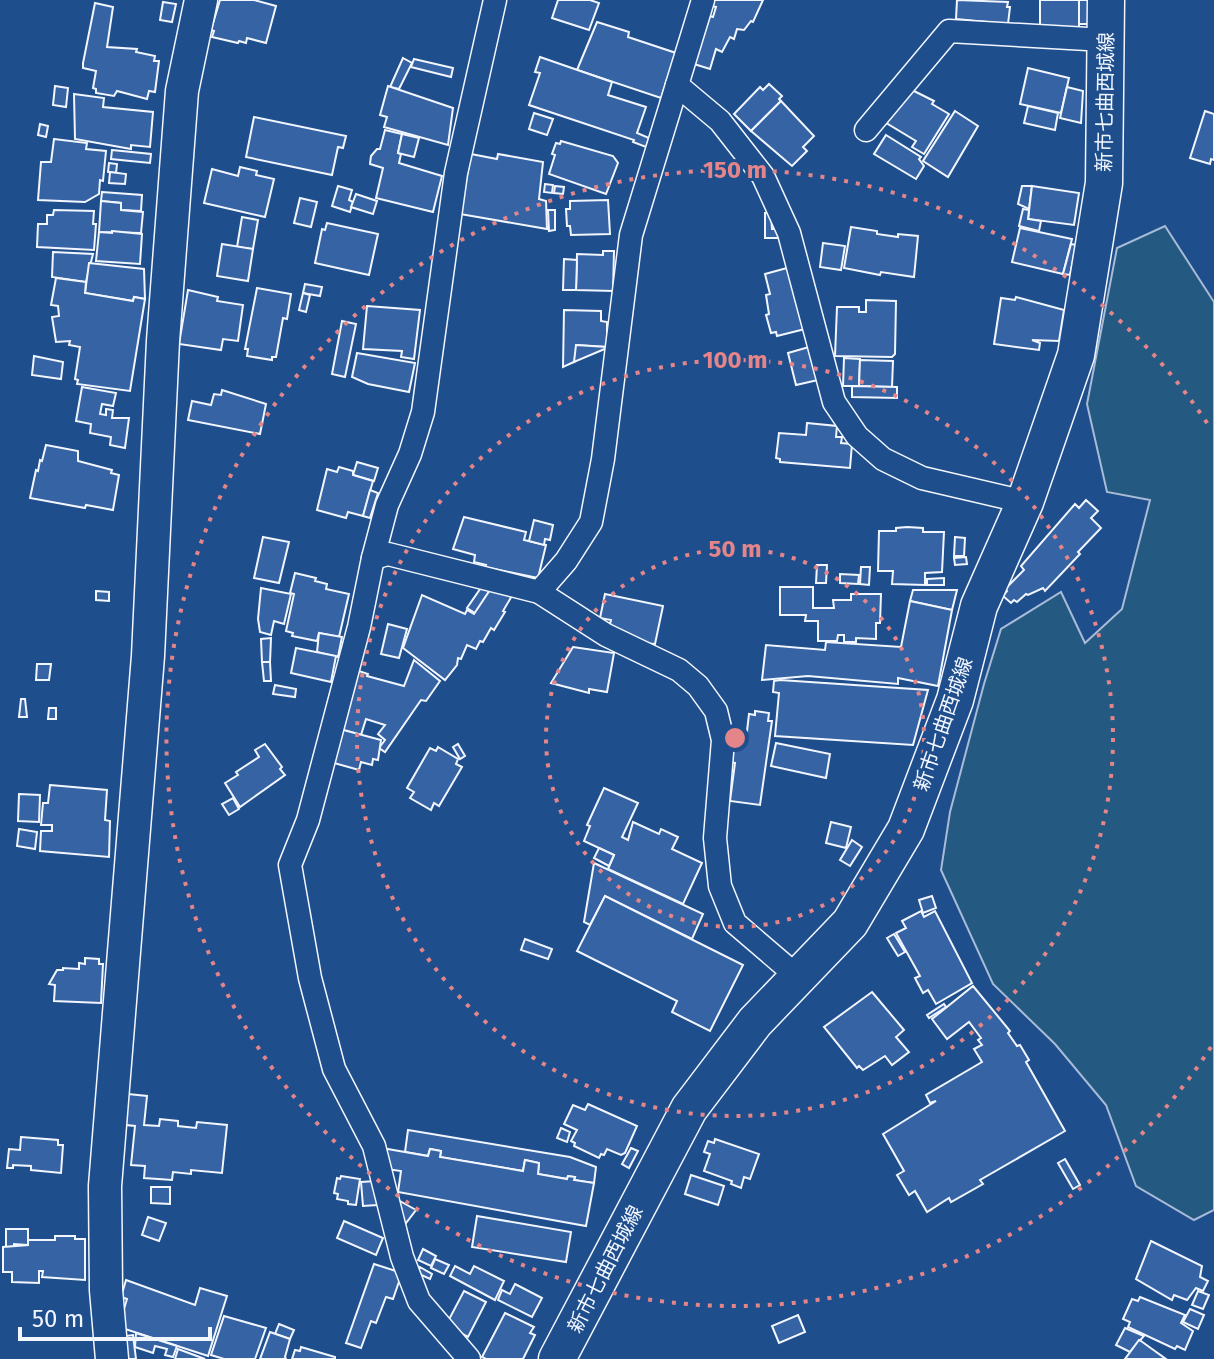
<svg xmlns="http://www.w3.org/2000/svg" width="1214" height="1359" font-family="'Fira Sans','Noto Sans JP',sans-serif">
	<rect width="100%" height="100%" fill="#1f4e8c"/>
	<polygon fill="#245a82" stroke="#a8bbd7" stroke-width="2" points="1165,226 1214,302 1214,1210 1194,1220 1136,1186 1106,1105 1055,1044 993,984 941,870 950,812 984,684 1001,629 1061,592 1085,643 1122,609 1150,500 1107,492 1087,404 1117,248"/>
	<g fill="#3563a3" stroke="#f2f6ff" stroke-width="2">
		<polygon points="220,0 254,0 276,6 266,43 247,38 246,43 239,41 238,43 212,37 214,31 211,30"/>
		<polygon points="558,0 590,0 599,3 589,30 552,18"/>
		<polygon points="714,0 763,0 753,22 751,21 744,30 737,29 734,39 730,37 722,52 716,49 710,69 694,64 710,16 713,17 716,7 712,6"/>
		<polygon points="957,0 1008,2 1007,7 1010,7 1008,24 956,19"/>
		<rect x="1040" y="0" width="39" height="28"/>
		<polygon points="1079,0 1088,0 1089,24 1079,24"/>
		<polygon points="163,2 176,4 172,22 160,20"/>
		<polygon points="95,3 113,7 107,47 137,49 136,52 155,56 154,61 159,61 155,92 149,91 147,99 117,91 114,96 96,93 96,89 93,88 96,71 83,68 83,63"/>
		<polygon points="597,22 629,32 628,37 676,53 661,98 577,70"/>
		<polygon points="540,57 612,82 608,95 646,107 637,133 649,138 646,147 633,142 634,140 529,105 540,73 535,72"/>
		<polygon points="403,58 412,63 399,89 390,87"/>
		<polygon points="414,59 453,68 451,77 411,67"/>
		<polygon points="1028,68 1069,78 1061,113 1020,104"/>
		<polygon points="769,84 782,96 779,99 781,101 751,131 734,114 760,87 763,90"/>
		<polygon points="55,86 68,88 66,107 53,105"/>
		<polygon points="388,86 453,108 448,145 384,127 387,117 380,115"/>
		<polygon points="1067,87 1083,91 1081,123 1060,118"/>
		<polygon points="908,88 934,101 932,104 949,114 924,154 912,147 916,141 878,118"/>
		<polygon points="74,94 104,98 103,107 153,112 150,147 131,145 131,149 75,139"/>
		<polygon points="781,101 814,136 803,147 807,151 792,166 751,131"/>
		<polygon points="1028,106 1058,113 1055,130 1024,123"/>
		<polygon points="955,111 978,126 948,177 923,161"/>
		<polygon points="1205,111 1214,114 1214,160 1211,159 1210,164 1190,158"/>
		<polygon points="534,113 553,119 547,135 529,129"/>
		<polygon points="254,117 346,136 343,148 338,147 332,175 246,157"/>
		<polygon points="40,124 48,126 46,137 38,135"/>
		<polygon points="385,130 402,134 398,153 401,154 399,163 442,176 433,212 376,198 383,168 370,164 371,156 377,149 380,149"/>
		<polygon points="402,134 419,138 414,157 398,153"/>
		<polygon points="886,135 921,157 919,159 924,166 916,179 874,154"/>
		<polygon points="54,139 87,143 86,149 106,151 103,181 100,180 99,194 85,202 38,200 41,162 51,162"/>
		<polygon points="561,141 613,156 618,163 606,194 549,174 555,155 552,154 556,143 560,144"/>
		<polygon points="112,150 151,154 150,163 111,159"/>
		<polygon points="471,154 497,159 498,154 543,162 539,199 546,201 547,229 460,214"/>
		<polygon points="109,163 117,164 116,173 108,172"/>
		<polygon points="240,167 257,171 256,175 274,179 265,217 204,203 212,169 238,176"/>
		<polygon points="110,172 126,174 125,184 109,183"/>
		<polygon points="545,184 553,185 552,193 544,192"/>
		<polygon points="338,186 352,190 349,200 353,202 350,212 332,206"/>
		<polygon points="555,186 564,187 563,194 554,193"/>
		<polygon points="1022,186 1032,186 1029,209 1018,204"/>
		<polygon points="1032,186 1079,193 1074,225 1028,219"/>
		<polygon points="102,192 142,195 141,211 121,210 121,203 101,201"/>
		<polygon points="356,194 377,201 373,214 351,207"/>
		<polygon points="300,198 317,202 311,227 294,223"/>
		<polygon points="608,200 610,234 571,235 570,226 567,226 566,209 570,209 570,201"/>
		<polygon points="101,201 121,203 121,210 143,212 141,233 99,232"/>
		<polygon points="1023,209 1029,210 1028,219 1041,221 1039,231 1019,226"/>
		<polygon points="54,210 94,211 93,224 96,224 94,250 37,247 38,224 47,224 47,215 53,215"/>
		<polygon points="548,210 555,210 555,230 549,231"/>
		<polygon points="765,213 771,213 772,229 778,229 778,238 765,238"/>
		<polygon points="242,217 258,220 253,249 237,247"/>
		<polygon points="327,223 378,234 369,275 315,263 322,229 325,230"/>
		<polygon points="851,227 877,231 877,234 898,237 898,234 918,236 914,277 881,272 880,275 844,268"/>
		<polygon points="1020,228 1072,239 1063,274 1012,262"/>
		<polygon points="112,231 142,234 140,264 96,261 99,232 112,233"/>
		<polygon points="823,243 845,246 841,270 820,267"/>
		<polygon points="222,244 253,249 248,281 217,276"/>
		<polygon points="1071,244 1076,245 1070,275 1063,274"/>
		<polygon points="603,251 614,251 613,291 576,290 577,254 603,255"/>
		<polygon points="53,252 93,254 86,282 52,277"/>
		<polygon points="564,259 577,260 576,290 563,290"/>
		<polygon points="89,263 144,269 145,299 134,297 133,301 85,293"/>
		<polygon points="787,268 805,329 777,336 776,332 771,333 766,315 769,314 766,295 770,294 765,274"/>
		<polygon points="56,278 86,282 85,293 133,301 134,297 145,299 130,391 77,384 78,380 75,379 80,347 69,345 70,341 56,342 52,317 59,316 58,306 51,305"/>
		<polygon points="305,284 322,287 320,296 303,293"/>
		<polygon points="257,288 291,294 287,319 283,318 276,357 272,357 272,360 247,356 248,349 245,349"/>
		<polygon points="188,290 218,297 217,301 243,305 238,341 223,339 221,350 179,344"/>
		<polygon points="303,293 310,295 306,312 299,310"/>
		<polygon points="1016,297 1064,310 1059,341 1032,340 1040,343 1039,350 994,344 1001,298 1015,300"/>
		<polygon points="866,300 896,301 895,354 892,357 835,356 837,307 859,307 859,312 866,312"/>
		<polygon points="367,306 420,310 414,359 401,357 402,351 363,349"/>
		<polygon points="564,310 601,311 601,321 607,322 607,347 576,345 576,361 563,367"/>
		<polygon points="342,321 356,324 345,377 332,374"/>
		<polygon points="576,345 607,347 607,348 574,362"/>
		<polygon points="809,347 818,380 796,385 788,353"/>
		<polygon points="357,353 415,363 409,392 368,384 352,377"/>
		<polygon points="34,356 63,362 61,379 32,375"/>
		<polygon points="844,358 860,359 859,386 843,386"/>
		<polygon points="860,360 893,361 892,387 859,386"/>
		<polygon points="852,386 897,387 897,398 852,397"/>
		<polygon points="82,387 116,393 113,406 102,404 100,414 106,415 106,409 113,410 112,418 129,418 125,448 110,445 111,437 90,433 91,424 76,421"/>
		<polygon points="222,390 266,404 260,434 188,420 192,401 211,405 214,394 221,395"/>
		<polygon points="807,423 837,426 836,437 842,437 841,443 852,444 850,468 780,462 780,459 776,458 779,433 806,435"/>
		<polygon points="46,445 78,451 78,461 112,470 111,473 119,475 113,510 86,505 85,508 30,498 36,470 38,471 40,460 42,461"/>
		<polygon points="357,462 378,468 374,481 353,475"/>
		<polygon points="339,467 353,471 353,475 373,481 363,516 348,512 346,518 317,510 327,469 337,472"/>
		<polygon points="370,490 378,493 370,518 363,516"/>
		<polygon points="1086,500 1098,511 1091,518 1101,528 1078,552 1080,554 1045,591 1043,588 1028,595 1026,594 1017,602 1014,600 1011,603 1003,596 1007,591 1005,589 1024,570 1021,566 1075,504 1079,508"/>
		<polygon points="464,517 526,532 524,540 546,545 538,578 485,567 486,565 474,562 475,555 453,549"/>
		<polygon points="534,520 553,525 550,540 545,539 544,545 529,541"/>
		<polygon points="907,527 923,528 923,532 944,532 942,572 925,573 925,585 892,584 893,571 878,571 879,531 896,531 896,528"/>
		<polygon points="263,537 289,542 279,583 254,578"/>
		<polygon points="955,537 965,538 964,556 954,556"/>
		<polygon points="966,557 967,564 955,565 954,558"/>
		<polygon points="817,565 827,565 826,583 816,583"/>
		<polygon points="861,567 870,567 869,585 860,584"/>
		<polygon points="295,573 316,578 315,581 327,584 326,589 349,594 339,637 319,633 317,641 292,636 293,633 286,631 294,594 290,593"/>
		<polygon points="840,574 859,575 858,584 840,583"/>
		<polygon points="944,578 944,585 927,585 927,579"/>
		<polygon points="485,582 492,587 475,613 467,608"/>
		<polygon points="494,584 513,594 503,611 505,612 494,630 491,628 483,642 480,641 476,649 467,645 461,659 458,658 457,665 445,680 403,648 422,595 465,614 467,610 474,614"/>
		<polygon points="780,587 813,587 813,608 834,608 833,600 851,600 851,594 881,594 880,623 876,623 876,639 856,638 856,642 844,642 844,635 838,635 837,641 818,641 818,621 805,621 806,615 780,615"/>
		<polygon points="261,588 291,594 284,624 274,621 271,635 260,632 258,619"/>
		<polygon points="913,590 957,590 952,610 910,601"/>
		<polygon points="96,591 109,592 109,601 96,600"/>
		<polygon points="605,594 663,606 655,644 642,643 609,628 611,620 600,618"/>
		<polygon points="910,601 952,610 938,686 898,678 898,684 808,676 762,680 766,645 825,650 826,642 901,647"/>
		<polygon points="388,624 407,629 399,658 381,654"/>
		<polygon points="319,633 342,637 338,657 317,652"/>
		<polygon points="271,638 270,662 262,662 261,639"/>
		<polygon points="573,647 614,653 607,692 589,689 589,693 551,683"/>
		<polygon points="296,648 336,656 331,682 291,673"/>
		<polygon points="414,660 440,681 426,701 421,700 385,752 379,748 385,740 378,734 385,725 366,719 361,735 336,728 353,669 368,674 367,676 404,686"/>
		<polygon points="262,662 270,662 271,681 264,681"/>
		<polygon points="37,664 51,664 49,680 36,680"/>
		<polygon points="780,680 928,690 913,745 775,736 779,693 773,692 774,681"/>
		<polygon points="275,685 296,689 295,697 273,694"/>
		<polygon points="21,699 25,699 27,717 19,717"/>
		<polygon points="49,708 56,708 56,719 48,719"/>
		<polygon points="755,711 769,713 768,721 772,721 760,805 730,801 735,763 725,762 727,732 734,734 734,729 747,731 749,714 755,715"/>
		<polygon points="336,728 381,740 378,760 373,759 372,765 361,762 359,770 327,761"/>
		<polygon points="776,743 830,754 826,778 771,766"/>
		<polygon points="265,744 282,767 280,769 285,775 240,807 225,783 238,775 236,772 259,757 255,750"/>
		<polygon points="458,744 465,756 460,759 453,747"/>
		<polygon points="438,747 458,759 456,764 462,767 439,806 434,803 431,810 410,798 414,792 407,788 430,748 436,751"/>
		<polygon points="50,785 107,790 105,820 110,821 109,857 40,851 41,831 52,831 52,825 41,825 43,803 48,803"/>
		<polygon points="604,788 638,803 622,837 628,840 633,822 659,834 661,829 678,837 672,849 702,863 683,904 608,869 614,855 584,841 590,826 587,825"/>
		<polygon points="19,794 40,795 39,822 18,821"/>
		<polygon points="233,798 239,809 229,815 222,804"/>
		<polygon points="831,822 851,827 846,848 826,843"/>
		<polygon points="19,829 37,832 35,849 17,846"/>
		<polygon points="852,840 862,847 850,866 840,860"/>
		<polygon points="599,848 614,855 609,866 594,858"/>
		<polygon points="594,863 703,914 692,939 605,896 590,925 584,922"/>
		<polygon points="605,896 743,965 710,1031 672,1012 677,1001 577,951"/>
		<polygon points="932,896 936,908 923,913 919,900"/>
		<polygon points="921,911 924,917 935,911 972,983 936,1004 928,990 923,993 915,978 920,976 896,933 906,928 902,921"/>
		<polygon points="894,934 905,952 898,956 887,938"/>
		<polygon points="525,939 552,949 548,959 521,950"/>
		<polygon points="85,958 99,959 99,964 103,964 101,1003 54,1001 55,985 49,984 57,970 63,970 63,968 79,969 79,963 85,964"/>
		<polygon points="973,986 1010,1031 1008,1033 1017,1046 1020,1045 1029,1060 1026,1062 1065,1131 980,1180 983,1184 951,1202 949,1198 927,1212 915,1191 909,1195 897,1175 904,1171 883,1134 936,1101 930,1103 926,1095 982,1062 974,1049 982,1045 978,1040 981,1038 969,1022 947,1039 932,1019"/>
		<polygon points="872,992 904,1030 896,1037 909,1052 892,1065 885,1056 863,1070 859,1066 857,1068 824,1027"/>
		<polygon points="944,1004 946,1007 929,1018 927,1015"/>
		<polygon points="128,1094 147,1096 144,1125 159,1126 160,1119 178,1121 178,1126 196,1128 197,1122 227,1125 222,1173 191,1170 191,1174 173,1172 172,1180 144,1178 145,1166 131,1165 135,1126 126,1125"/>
		<polygon points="588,1104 637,1126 625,1153 621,1155 607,1149 604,1155 601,1154 599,1158 574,1146 575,1143 571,1141 577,1130 564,1124 573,1105 585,1110"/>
		<polygon points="561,1128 570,1132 567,1142 557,1138"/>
		<polygon points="408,1130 570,1157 596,1167 594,1183 574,1180 575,1177 568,1176 567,1179 538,1174 539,1163 525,1160 523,1171 440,1157 441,1151 430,1149 428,1156 405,1152"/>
		<polygon points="21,1137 58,1140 58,1145 63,1145 61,1173 31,1170 31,1166 13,1165 13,1168 7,1168 9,1149 20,1150"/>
		<polygon points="715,1139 759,1154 750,1179 744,1177 741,1188 731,1184 732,1181 704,1171 710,1154 704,1152 708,1141 714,1143"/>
		<polygon points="382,1148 428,1156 430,1149 441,1151 440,1157 523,1171 525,1160 539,1163 538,1174 567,1179 568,1176 575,1177 574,1180 594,1183 586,1226 398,1192 401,1171 387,1169"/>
		<polygon points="631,1148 638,1151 629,1168 622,1164"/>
		<polygon points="1065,1159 1080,1185 1073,1189 1058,1163"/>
		<polygon points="691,1175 724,1186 718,1205 685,1194"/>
		<polygon points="341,1176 360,1179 356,1205 348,1204 348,1201 337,1199 338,1194 334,1193 337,1178 340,1179"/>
		<polygon points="376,1181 377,1205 363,1206 361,1182"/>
		<polygon points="151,1187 170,1187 170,1204 151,1203"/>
		<polygon points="398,1200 416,1210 406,1223 402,1221"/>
		<polygon points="477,1216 571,1232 566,1262 472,1247"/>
		<polygon points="148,1217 166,1223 159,1241 142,1235"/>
		<polygon points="344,1221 383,1238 376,1255 337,1238"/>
		<polygon points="6,1229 28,1229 28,1245 14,1244 14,1247 6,1247"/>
		<polygon points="55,1236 75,1236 75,1239 85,1239 85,1280 42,1277 43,1271 39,1271 39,1283 12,1282 12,1272 3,1272 3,1247 28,1245 28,1240 55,1240"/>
		<polygon points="1151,1241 1202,1266 1200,1277 1208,1281 1203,1291 1196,1288 1187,1300 1174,1295 1172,1300 1136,1279"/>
		<polygon points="423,1249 436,1256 431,1266 418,1260"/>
		<polygon points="435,1259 449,1265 444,1274 431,1268"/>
		<polygon points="374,1264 402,1273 393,1299 386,1297 376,1323 371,1321 361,1348 346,1343"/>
		<polygon points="455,1266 470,1274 474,1266 504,1281 495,1300 450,1276"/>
		<polygon points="420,1267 432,1274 430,1279 417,1273"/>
		<polygon points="126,1280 195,1305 200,1288 227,1296 208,1356 122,1328 121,1319 127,1299 121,1297"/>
		<polygon points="515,1284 542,1298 532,1317 498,1300 502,1290 510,1294"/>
		<polygon points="464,1291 486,1302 468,1337 446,1325"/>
		<polygon points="1198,1291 1209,1295 1203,1309 1192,1305"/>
		<polygon points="1140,1297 1185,1315 1181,1323 1193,1331 1185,1350 1177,1346 1175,1349 1128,1327 1130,1322 1123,1319 1132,1299 1138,1301"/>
		<polygon points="1190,1309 1204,1315 1198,1329 1183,1322"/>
		<polygon points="505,1313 534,1327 530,1333 535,1335 523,1359 486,1359 482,1357"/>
		<polygon points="798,1315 805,1332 779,1343 772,1326"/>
		<polygon points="224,1316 266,1328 255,1359 224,1359 211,1355"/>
		<polygon points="279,1324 294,1330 290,1339 275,1334"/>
		<polygon points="1125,1328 1144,1336 1130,1352 1116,1345"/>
		<polygon points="270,1332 290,1339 285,1357 286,1359 260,1359"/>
		<polygon points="136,1333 177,1346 173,1357 165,1355 167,1349 155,1346 153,1353 135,1347"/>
		<polygon points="133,1335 136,1359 128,1359 125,1336"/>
		<polygon points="1139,1340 1141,1341 1166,1359 1125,1359"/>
		<polygon points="301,1347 335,1357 335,1359 292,1359 295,1350 300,1351"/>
		<polygon points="178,1349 205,1359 175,1359"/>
	</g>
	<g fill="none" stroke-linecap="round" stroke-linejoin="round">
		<defs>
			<g id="street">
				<polyline points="703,0 677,85 720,121 763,176 789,233 834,402 857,436 883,459 922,478 1025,502"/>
				<polyline points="866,130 949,31 1105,40"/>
				<polyline points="373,558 388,554 539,592 606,635 679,670 698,686 716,711 723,740 715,838 720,886 735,923 798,977"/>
				<polyline points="539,592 566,561 591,522 603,459 631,235 677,85"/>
				<polyline points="469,1359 419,1301 402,1257 374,1146 334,1069 310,978 290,865 308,820 359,627 373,558 387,505 410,454 423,412 456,173 495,0"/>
			</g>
			<polyline id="secondary" points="112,1359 106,1290 105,1186 148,656 163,341 182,91 201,0"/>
			<polyline id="primary" points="557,1359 689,1109 755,1022 850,923 906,829 955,700 979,606 1025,502 1076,355 1104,183 1106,0"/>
		</defs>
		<use href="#street" stroke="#f2f6ff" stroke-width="25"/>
		<use href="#secondary" stroke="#f2f6ff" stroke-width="35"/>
		<use href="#primary" stroke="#f2f6ff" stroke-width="39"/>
		<use href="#street" stroke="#1f4e8c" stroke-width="22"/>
		<use href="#secondary" stroke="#1f4e8c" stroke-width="32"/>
		<use href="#primary" stroke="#1f4e8c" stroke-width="36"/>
	</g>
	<g fill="none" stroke="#e38589" stroke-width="4" stroke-dasharray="4 8">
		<circle cx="735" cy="738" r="189"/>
		<circle cx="735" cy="738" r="378"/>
		<path d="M1211 1047A568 568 0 1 1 1211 429"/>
	</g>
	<g text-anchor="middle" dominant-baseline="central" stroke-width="6" stroke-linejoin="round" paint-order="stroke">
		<g font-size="20" fill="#f2f6ff" stroke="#1f4e8c">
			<text transform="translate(1105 102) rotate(-89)">新市七曲西城線</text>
			<text transform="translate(943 724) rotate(-71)">新市七曲西城線</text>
			<text transform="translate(605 1269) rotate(-63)">新市七曲西城線</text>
		</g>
	</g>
	<circle cx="735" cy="738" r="12" fill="#e38589" stroke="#1f4e8c" stroke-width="4"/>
	<g font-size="24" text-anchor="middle" font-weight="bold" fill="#e38589" stroke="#1f4e8c" stroke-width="6" stroke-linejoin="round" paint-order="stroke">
		<text x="735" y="178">150 m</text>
		<text x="735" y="368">100 m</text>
		<text x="735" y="557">50 m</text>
	</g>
	<path d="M20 1327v12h190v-12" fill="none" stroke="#f2f6ff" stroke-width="4"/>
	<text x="32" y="1327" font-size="24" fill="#f2f6ff" stroke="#1f4e8c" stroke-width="6" paint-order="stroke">50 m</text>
</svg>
